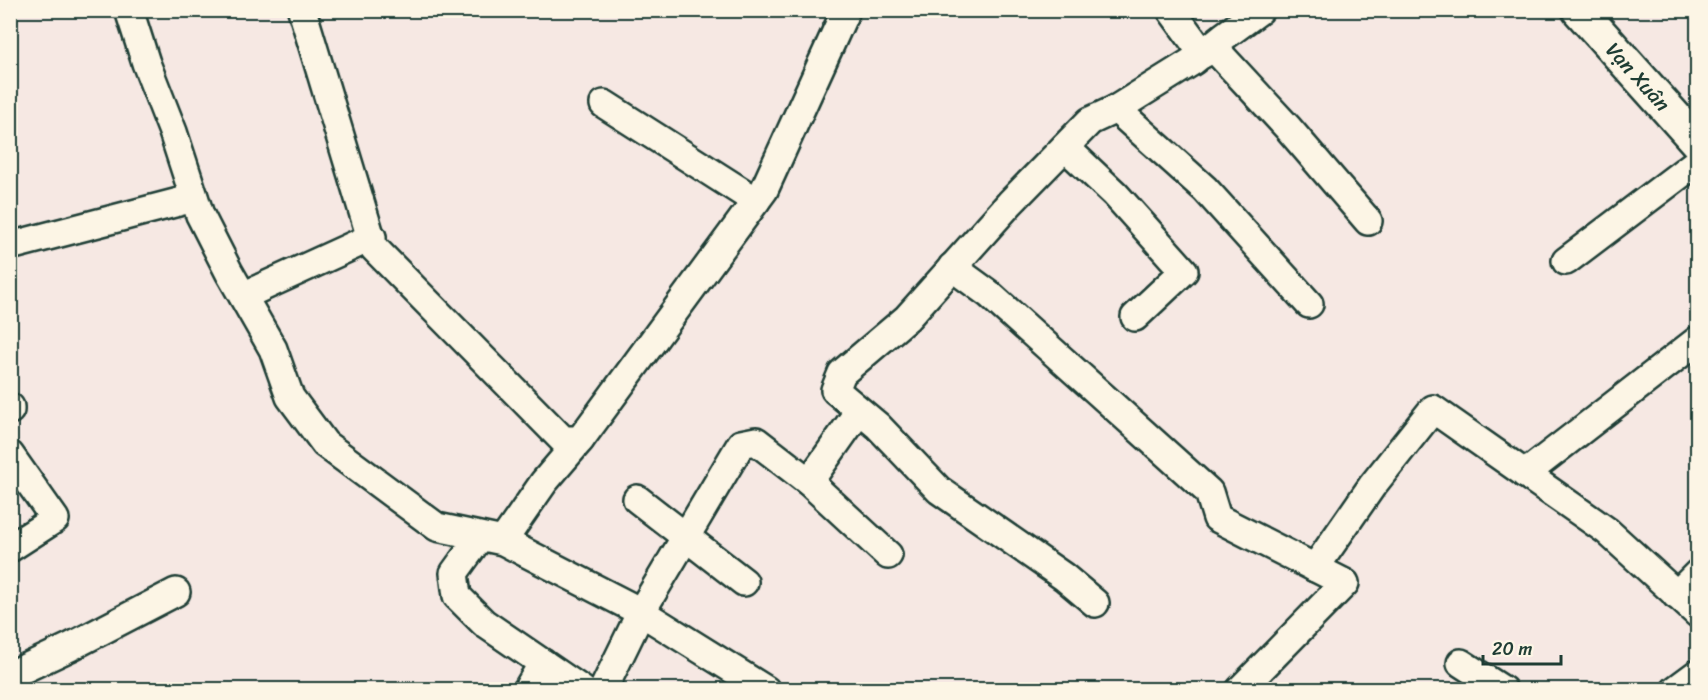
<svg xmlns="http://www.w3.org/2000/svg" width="1708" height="700" font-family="Sriracha,sans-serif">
	<rect width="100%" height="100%" fill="#f6e8e3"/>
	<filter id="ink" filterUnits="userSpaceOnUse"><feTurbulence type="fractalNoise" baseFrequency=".0167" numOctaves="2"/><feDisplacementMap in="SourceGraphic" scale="12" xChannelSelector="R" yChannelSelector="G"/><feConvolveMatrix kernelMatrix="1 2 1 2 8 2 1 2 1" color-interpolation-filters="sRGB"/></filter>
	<g filter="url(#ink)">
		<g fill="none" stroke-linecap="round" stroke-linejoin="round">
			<defs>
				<g id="minor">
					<polyline points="129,10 146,63 173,132 200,215 229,272 273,349 290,397 325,444 437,527 503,541 641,612 766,690"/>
					<polyline points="302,10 374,248 563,440 580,440 764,190 846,10"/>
					<polyline points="1171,10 1203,54"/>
					<polyline points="1213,47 1289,129 1368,221"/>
					<polyline points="604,104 756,201"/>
					<polyline points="1116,109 1205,189 1309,304"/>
					<polyline points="1065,147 1115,194 1184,271 1135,317"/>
					<polyline points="10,246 194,198"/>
					<polyline points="1566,261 1698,161"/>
					<polyline points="952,267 989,294 1209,492 1217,518 1345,583 1240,690"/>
					<polyline points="243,296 372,237"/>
					<polyline points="10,407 10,410"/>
					<polyline points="10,455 55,519 10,548"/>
					<polyline points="1525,474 1698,340"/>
					<polyline points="809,482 859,411"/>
					<polyline points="637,499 744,582"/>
					<polyline points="480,537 454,573 457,596 484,623 582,690"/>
					<polyline points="503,541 544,482 580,440"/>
					<polyline points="1315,568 1372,486 1433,409 1607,531 1698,614"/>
					<polyline points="1676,595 1698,573"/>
					<polyline points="1095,603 1064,577 939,490 878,426 835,390 842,373 907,318 1010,203 1090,121 1116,109 1193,61 1223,37 1260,10"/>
					<polyline points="1461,663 1503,690"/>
					<polyline points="10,673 19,671 70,647 176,592"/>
					<polyline points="527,690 543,663"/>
					<polyline points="603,690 641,612 741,444 756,441 809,482 888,555"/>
					<polyline points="1675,690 1698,673"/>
				</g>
				<polyline id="highway" points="1579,10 1698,143"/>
			</defs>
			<use href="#minor" stroke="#1f3d34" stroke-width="32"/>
			<use href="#highway" stroke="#1f3d34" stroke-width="38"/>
			<use href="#minor" stroke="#fcf5e5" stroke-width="27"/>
			<use href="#highway" stroke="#fcf5e5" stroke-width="33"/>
		</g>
	</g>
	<g text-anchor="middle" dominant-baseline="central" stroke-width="6" stroke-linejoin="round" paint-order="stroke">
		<g font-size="21" fill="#1f3d34" stroke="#fcf5e5">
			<text transform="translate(1638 77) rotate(48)">Vạn Xuân</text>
		</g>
	</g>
	<rect width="1708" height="700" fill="none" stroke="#fcf5e5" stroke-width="36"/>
	<rect x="18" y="18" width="1672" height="664" fill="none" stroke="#1f3d34" stroke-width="2" filter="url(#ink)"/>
	<path d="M1483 655v9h78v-9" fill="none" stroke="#1f3d34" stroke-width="3"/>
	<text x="1492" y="655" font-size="18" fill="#1f3d34" stroke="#fcf5e5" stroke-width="4.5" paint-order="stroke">20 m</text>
</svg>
